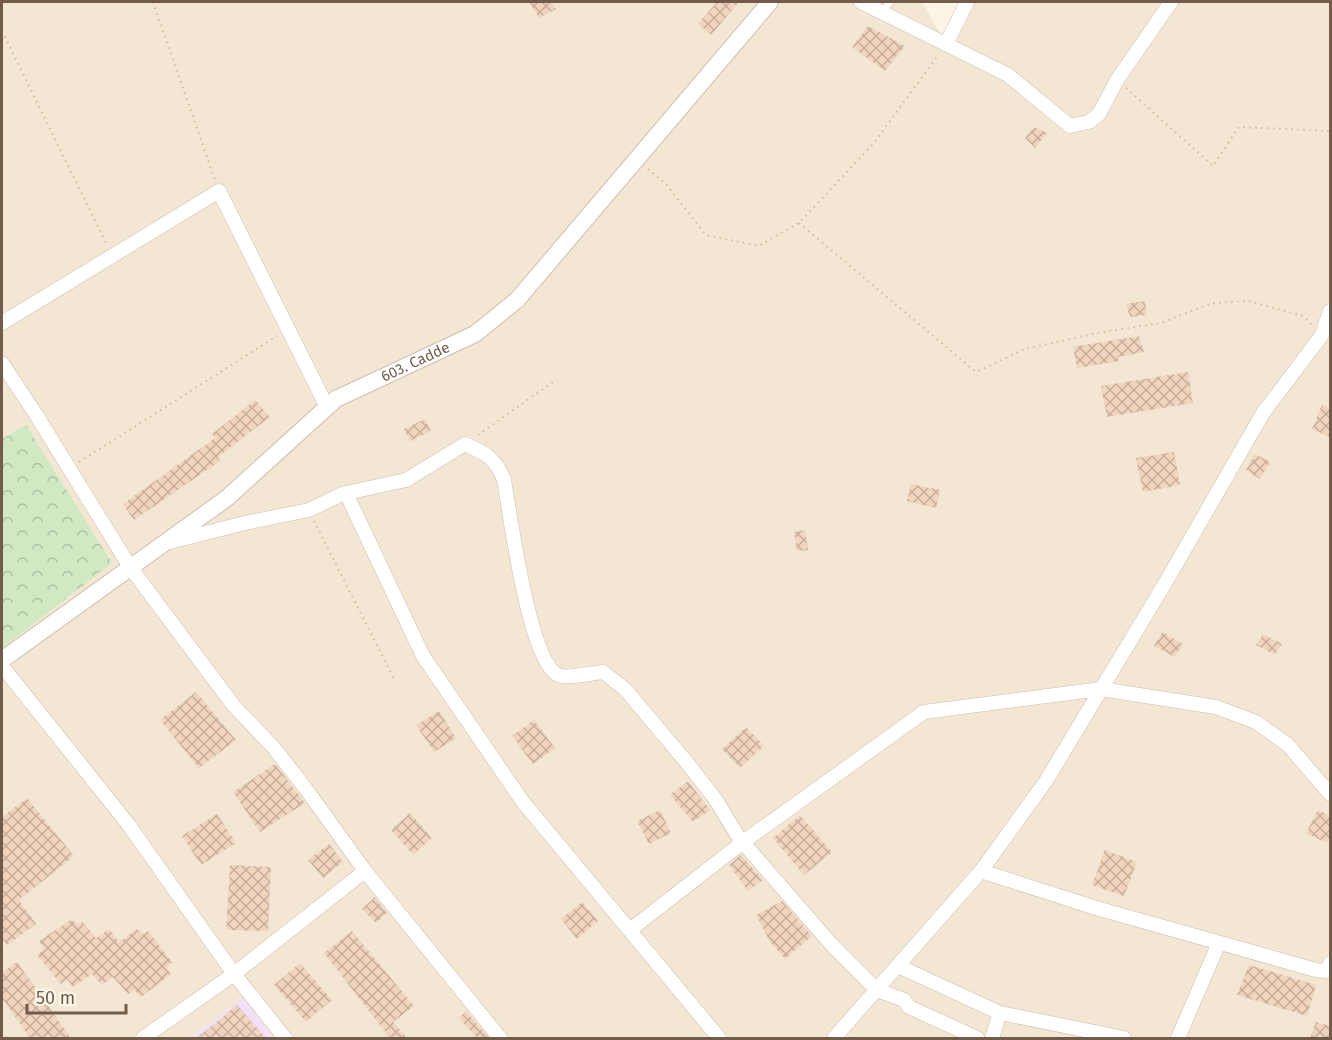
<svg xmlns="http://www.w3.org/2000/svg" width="1332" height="1040" font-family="'Fira Sans',sans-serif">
	<defs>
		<pattern id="forest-crowns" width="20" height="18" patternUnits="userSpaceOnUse" patternTransform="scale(1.5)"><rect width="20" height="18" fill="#d1e9c3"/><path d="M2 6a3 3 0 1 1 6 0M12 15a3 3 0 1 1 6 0" fill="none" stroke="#aec0a0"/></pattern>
		<pattern id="building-cross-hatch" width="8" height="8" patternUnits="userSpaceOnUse" patternTransform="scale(1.5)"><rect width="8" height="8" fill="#f0d4bd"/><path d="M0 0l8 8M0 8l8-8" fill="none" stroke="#c7af9c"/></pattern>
	</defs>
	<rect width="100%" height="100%" fill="#fcf4e4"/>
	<polygon fill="#f3e6d3" points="2,2 922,2 946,44 970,2 1330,2 1330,1038 2,1038"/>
	<polygon fill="#f1e1f8" points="243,998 274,1038 190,1038"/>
	<polygon fill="url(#forest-crowns)" points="26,425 112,563 2,648 2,439"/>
	<g fill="url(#building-cross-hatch)">
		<polygon points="529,2 551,2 556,9 539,18"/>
		<polygon points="717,2 739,2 711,35 698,24"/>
		<polygon points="868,26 905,46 885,71 852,47"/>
		<polygon points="1034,127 1047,133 1035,148 1025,138"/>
		<polygon points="1145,301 1147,315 1130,317 1126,304"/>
		<polygon points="1139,336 1144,352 1118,357 1119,361 1077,368 1073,347"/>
		<polygon points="1188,372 1193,403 1107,417 1101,386"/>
		<polygon points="255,400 270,417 218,457 220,461 134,520 123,504 215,438 212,434"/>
		<polygon points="1322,405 1330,408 1330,437 1312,429"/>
		<polygon points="425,419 431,431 410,441 404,429"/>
		<polygon points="1174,452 1180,485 1143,492 1136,458"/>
		<polygon points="1255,454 1270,462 1260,479 1246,470"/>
		<polygon points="911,484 940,490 936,508 907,501"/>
		<polygon points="805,530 808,550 797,551 794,532"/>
		<polygon points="1162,632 1183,644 1175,657 1154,646"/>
		<polygon points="1263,634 1282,644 1275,655 1256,645"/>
		<polygon points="196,692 236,740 199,768 160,720"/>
		<polygon points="439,711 456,738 434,752 416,725"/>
		<polygon points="534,720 555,748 533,764 512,736"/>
		<polygon points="746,727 764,746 740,768 722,749"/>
		<polygon points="275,764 305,803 260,832 233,792"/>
		<polygon points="688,781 710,810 693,822 670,795"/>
		<polygon points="27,798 74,856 19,900 36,924 7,945 2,938 2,817"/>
		<polygon points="660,810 671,833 649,844 637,821"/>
		<polygon points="1318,810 1330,816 1330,837 1327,843 1306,833"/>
		<polygon points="410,813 432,838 413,855 391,830"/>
		<polygon points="217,814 236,843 201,865 182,836"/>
		<polygon points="800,815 832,852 804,875 773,838"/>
		<polygon points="329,844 343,862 323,878 308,860"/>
		<polygon points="1105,850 1137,862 1124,896 1092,885"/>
		<polygon points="741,855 763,880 748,891 729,865"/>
		<polygon points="230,865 271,867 268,931 226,930"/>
		<polygon points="375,897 387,913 376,923 362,909"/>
		<polygon points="782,901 812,936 785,959 770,942 756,915"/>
		<polygon points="582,902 598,921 577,939 561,919"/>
		<polygon points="72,919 77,925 82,922 96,938 109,929 119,942 137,929 142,935 148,931 172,962 166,968 171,974 141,997 134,990 128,994 113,977 102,985 92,974 73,987 67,979 61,984 37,955 44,949 39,941"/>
		<polygon points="352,931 414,1006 393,1022 407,1038 390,1038 324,953"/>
		<polygon points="17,962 71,1038 30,1038 2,998 2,973"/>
		<polygon points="300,963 332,1000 306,1022 274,985"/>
		<polygon points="1249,965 1316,985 1307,1016 1237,995"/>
		<polygon points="237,1005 266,1038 197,1038"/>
		<polygon points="466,1011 489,1038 477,1038 459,1018"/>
		<polygon points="1316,1022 1330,1026 1330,1038 1310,1038"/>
	</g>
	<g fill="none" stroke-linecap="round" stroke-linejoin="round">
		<defs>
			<polyline id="service" points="882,12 890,2"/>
			<g id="minor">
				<polyline points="861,2 1008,75 1070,126 1089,122 1099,114 1117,80 1171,2"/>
				<polyline points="946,44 967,2"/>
				<polyline points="2,323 219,191 327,407"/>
				<polyline points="2,363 35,413 130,567 234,706 274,748 306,789 365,871 500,1038"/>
				<polyline points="346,493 423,656 523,802 719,1038"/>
				<path d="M170 542 245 523 309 510 342 494 406 480 465 444C485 453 496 458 504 480 510 511 529 669 561 676 571 678 592 673 603 672L625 689 688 764 716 800 739 838 831 944 877 990 904 1000 909 1007 977 1038"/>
				<polyline points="2,666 128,824 234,974 285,1038"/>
				<polyline points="981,871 1096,908 1316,970 1327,971 1330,963"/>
				<polyline points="630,930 743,842 924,712 1101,689 1216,707 1256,722 1288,745 1330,794"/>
				<polyline points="898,966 1000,1013 992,1038"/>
				<polyline points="1000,1013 1124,1038"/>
				<polyline points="143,1038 234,974 365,871"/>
				<polyline points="834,1038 981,871 1046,781 1167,580 1263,413 1322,335 1330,311"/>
				<polyline points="1178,1038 1219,943"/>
			</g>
			<g id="tertiary">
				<path id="s1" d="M2 660 227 498 336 399 475 334 517 300 770 2"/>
			</g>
		</defs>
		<use href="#service" stroke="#cfbeae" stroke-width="8"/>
		<use href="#minor" stroke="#cfbeae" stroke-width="15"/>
		<use href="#tertiary" stroke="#cfbeae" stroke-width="18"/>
		<g stroke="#d5b7a0" stroke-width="2" stroke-dasharray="1.5 4.5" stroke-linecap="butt">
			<polyline points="153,2 215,180"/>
			<polyline points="2,3 6,2"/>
			<polyline points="2,31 107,245"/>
			<polyline points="1126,88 1213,166 1239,127 1330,131"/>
			<polyline points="648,169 666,184 706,235 758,246 799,223 874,143 939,54"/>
			<polyline points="799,223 976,372 1025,349 1102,332 1161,323 1212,303 1248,301 1303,316 1312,325"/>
			<polyline points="478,435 553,382"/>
			<polyline points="79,462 277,336"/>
			<polyline points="314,521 395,681"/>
		</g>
		<use href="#service" stroke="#fff" stroke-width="7"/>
		<use href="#minor" stroke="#fff" stroke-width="14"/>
		<use href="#tertiary" stroke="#fff" stroke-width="16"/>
	</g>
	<g text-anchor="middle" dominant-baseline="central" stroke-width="5" stroke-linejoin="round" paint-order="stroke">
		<g font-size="15" fill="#735b4a" stroke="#fff7ea">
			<text stroke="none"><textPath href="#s1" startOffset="512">603. Cadde</textPath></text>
		</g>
	</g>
	<rect width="1332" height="1040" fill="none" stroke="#735b4a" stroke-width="6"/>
	<path d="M27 1004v9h99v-9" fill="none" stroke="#735b4a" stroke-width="3"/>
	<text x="36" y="1004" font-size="18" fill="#735b4a" stroke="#fff7ea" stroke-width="4.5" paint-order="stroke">50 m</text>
</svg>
